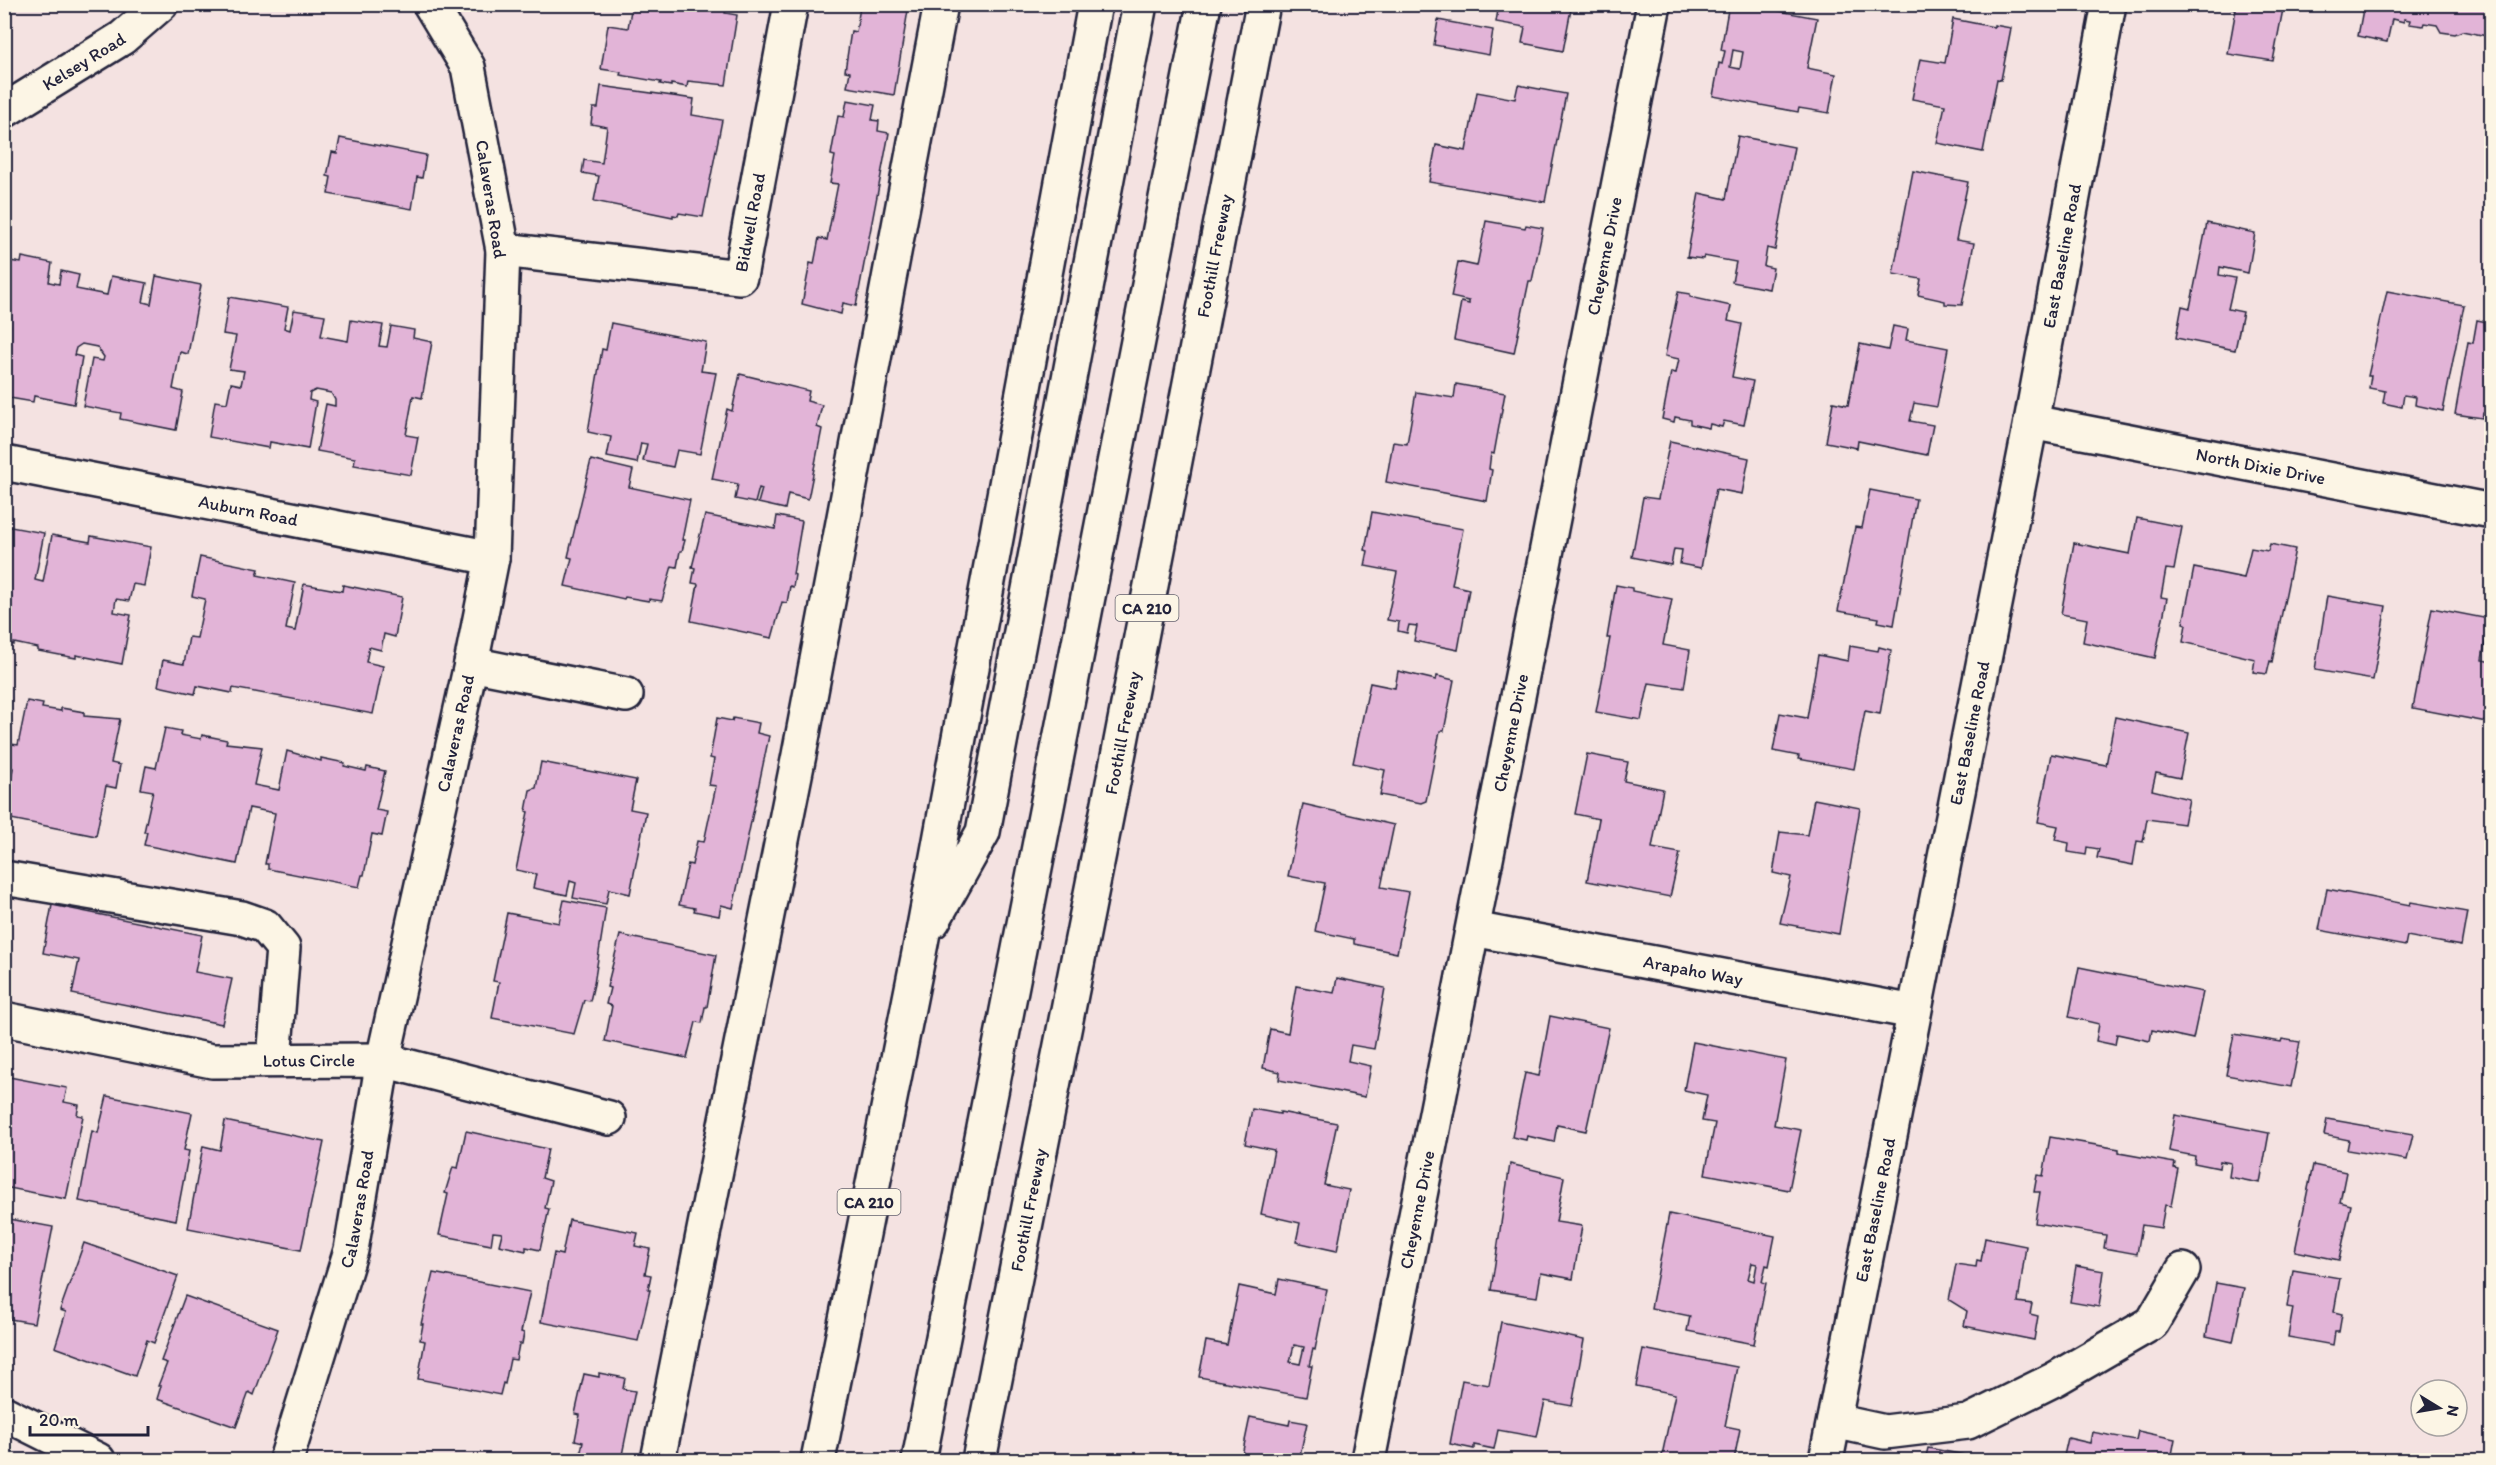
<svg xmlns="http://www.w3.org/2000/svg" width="2496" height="1465" font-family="Itim,sans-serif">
	<rect width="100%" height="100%" fill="#f4e2e1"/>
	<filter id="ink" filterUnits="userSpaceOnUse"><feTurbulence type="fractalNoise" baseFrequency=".0167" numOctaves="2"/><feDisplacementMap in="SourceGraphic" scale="12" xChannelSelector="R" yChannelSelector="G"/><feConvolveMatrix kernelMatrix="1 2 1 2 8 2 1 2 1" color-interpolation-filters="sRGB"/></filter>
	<g filter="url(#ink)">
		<g fill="#e2b4d7" stroke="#22223b" stroke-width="1.5" fill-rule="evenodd">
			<polygon points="632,4 727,4 725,13 737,15 726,85 688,81 687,87 671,84 671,86 660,84 661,82 620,75 621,72 601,69 608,25 628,28"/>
			<polygon points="869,4 909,4 894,95 847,87 850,72 845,71 851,31 856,32 860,7 868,8"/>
			<polygon points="1499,4 1572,4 1563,51 1522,43 1525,27 1496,22"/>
			<path d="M1729 4H1780L1779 11 1817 18 1807 68 1836 74 1829 113 1799 108 1798 112 1713 96 1719 63 1722 64 1725 51 1721 50ZM1733 50 1743 52 1740 69 1730 67Z"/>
			<polygon points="2210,4 2284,4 2273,61 2228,54 2236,9"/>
			<polygon points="2364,4 2492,4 2492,37 2462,31 2455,34 2441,32 2437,25 2424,23 2423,26 2409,24 2410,20 2404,19 2404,22 2392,19 2387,42 2358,36"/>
			<polygon points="1953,19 1994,27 1994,25 2011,28 2001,80 1997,79 1983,152 1937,143 1945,105 1912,99 1920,59 1945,63"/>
			<polygon points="1438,20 1493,30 1489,55 1434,45"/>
			<polygon points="1518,85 1566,94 1545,202 1429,182 1436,145 1466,151 1477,92 1515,99"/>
			<polygon points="601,86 694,99 692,115 722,120 703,217 679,213 678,216 673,215 673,217 594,201 599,176 582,173 584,160 602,163 607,127 591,124 593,108 598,108"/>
			<polygon points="847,100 875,105 872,120 879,121 878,131 889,133 856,306 843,303 841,314 802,304 810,263 814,264 819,238 827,240 838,184 830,183 835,156 831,155 838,116 844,117"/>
			<polygon points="1738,136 1794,147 1775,250 1767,248 1764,266 1773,268 1769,289 1732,282 1736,262 1704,256 1703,259 1687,257 1699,193 1726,199"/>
			<polygon points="340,138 426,155 422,178 417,177 412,209 328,194 331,177 327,176 332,152 337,153"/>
			<polygon points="1913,171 1968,182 1956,240 1974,243 1962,305 1945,304 1945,301 1918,295 1921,279 1893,274"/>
			<polygon points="1486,221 1525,228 1526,225 1543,228 1532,281 1529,281 1514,353 1454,340 1461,302 1469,304 1469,301 1451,297 1458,262 1477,266"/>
			<polygon points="2207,223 2255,233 2248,273 2220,267 2219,275 2235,278 2228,309 2243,312 2235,350 2176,338 2182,306 2190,308"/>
			<polygon points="22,257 52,263 49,282 59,284 61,271 79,275 76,289 107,295 111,276 147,283 143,302 151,304 156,276 201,285 188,354 180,352 173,389 183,392 176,430 120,419 121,413 83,406 92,359 103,361 104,357 97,347 82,344 76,348 74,355 82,357 74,404 34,396 33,402 4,397 4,340 7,341 10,325 4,324 4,260 21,263"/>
			<polygon points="2387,291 2464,305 2443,411 2415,405 2416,397 2404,395 2402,407 2383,403 2385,391 2369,388 2371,376 2368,376"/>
			<polygon points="1678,292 1690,294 1690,297 1731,306 1728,321 1742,324 1732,377 1753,381 1744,425 1724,421 1722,427 1710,424 1709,428 1690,424 1690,420 1675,417 1674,422 1662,419 1671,372 1676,373 1679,359 1665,356"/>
			<polygon points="229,297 288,307 284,328 290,330 294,310 325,315 321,336 348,341 351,320 383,325 379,346 387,347 391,326 414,330 413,338 432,342 422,398 413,396 406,435 418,437 411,475 354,465 355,458 317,451 326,404 335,406 335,400 331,393 316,390 310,393 309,400 316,402 308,449 270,442 269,448 209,437 215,401 227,403 231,383 241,385 244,371 229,369 236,336 223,334"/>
			<polygon points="2477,320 2492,323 2492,414 2483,413 2482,418 2455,414 2468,342 2473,343"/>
			<polygon points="611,323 706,342 701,371 716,373 700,454 677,450 673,467 643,461 647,444 641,443 637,463 607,457 611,437 588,432 602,349 606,350"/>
			<polygon points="1893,326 1908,329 1906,340 1948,348 1937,407 1914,403 1910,421 1933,425 1927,455 1858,441 1857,448 1826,442 1833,402 1848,405 1860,344 1888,350"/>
			<polygon points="740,374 809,391 807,401 822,405 817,427 822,429 808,499 788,494 785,509 758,503 762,489 759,488 755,503 735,499 738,484 712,479 727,409 732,411"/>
			<polygon points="1456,384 1505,393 1494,454 1491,453 1489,469 1492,470 1487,501 1386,482 1393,442 1407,444 1416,392 1454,398"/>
			<polygon points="1670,441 1749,458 1742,494 1716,489 1701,568 1680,564 1682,550 1674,549 1671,565 1632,557 1643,497 1658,499"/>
			<polygon points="591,460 633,470 629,487 690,500 682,540 685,540 682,551 680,551 677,567 672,566 662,601 649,599 649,601 625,597 624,599 565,586 572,558 568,557"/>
			<polygon points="1870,490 1916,499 1894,625 1878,622 1879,618 1838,611 1855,527 1862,528"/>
			<polygon points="1372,512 1463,529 1452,585 1469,589 1458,650 1414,641 1417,626 1409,625 1407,633 1398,631 1399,622 1387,620 1397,572 1365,566 1368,551 1365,550"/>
			<polygon points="705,515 775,529 777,516 802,521 793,574 795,575 793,587 790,586 787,603 782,602 772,638 691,621 698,584 692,583 695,568 692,567"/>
			<polygon points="2137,518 2182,527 2174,570 2166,569 2161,597 2167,598 2155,658 2083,642 2087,619 2061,614 2074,543 2130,554"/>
			<polygon points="4,519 6,520 5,526 44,533 35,580 43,582 52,535 90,542 91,536 151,547 144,586 133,584 129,601 116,599 114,612 131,615 122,664 76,655 76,658 38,651 38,648 14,643 14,645 10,644 9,648 4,647"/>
			<polygon points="2270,544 2295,549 2272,662 2270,661 2267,674 2253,672 2255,659 2183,642 2186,624 2183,623 2194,568 2244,578 2251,548 2268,551"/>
			<polygon points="200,557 259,569 257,575 295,583 286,629 295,631 304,584 342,591 343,585 402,597 395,637 384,634 381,650 369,647 366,662 383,666 373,714 233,688 232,693 197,686 195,694 158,686 163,660 184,664 189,637 197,638 205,599 192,596"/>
			<polygon points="1616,585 1632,588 1632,591 1672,599 1663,645 1690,650 1684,688 1649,683 1641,720 1596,712 1610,638 1607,638"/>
			<polygon points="2327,596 2386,606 2373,680 2315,670"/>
			<polygon points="2432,608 2489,619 2482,660 2492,662 2492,723 2413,708"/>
			<polygon points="1850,646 1878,651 1879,647 1891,650 1880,714 1865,711 1854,769 1798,759 1799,756 1773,751 1780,713 1807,718 1818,655 1848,661"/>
			<polygon points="1398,671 1436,680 1437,676 1454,680 1444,731 1440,731 1426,801 1421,803 1380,795 1385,770 1353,763 1370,683 1395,688"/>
			<polygon points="27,701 43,704 42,708 61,711 61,708 84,712 84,716 120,719 111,763 120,765 116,788 106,786 96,836 11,819 12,815 5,814 13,768 4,766 4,743 18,745"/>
			<polygon points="2115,717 2189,733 2180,778 2156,773 2152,790 2189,799 2184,824 2147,819 2143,842 2137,841 2133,865 2097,858 2099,849 2087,847 2086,855 2068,852 2069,843 2055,840 2058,826 2038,822 2051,754 2106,765"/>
			<polygon points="717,718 732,721 733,718 759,723 757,733 769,736 733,908 721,905 719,916 694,911 695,908 679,905 688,864 692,865 697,841 704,842 716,786 709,785 714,759 710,758"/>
			<polygon points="165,728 181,731 180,735 201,739 202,735 227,740 226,743 262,747 254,785 279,790 287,751 321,761 321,758 345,763 344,766 366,771 367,767 385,771 376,810 387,812 382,836 372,834 364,875 362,875 359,887 268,869 268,864 265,864 275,813 249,808 237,864 144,845 147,832 144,832 153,791 141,789 146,766 156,768"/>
			<polygon points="1587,754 1628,762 1624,781 1663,789 1652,848 1680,853 1670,897 1587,881 1599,819 1575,814"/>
			<polygon points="541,762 636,780 630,809 646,812 630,894 609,889 606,904 573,898 576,883 570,881 567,895 533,888 536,874 516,870 528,812 526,811 530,790 536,788"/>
			<polygon points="1814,799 1860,808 1839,934 1780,923 1791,877 1773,873 1780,832 1807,835"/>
			<polygon points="1303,804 1394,825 1381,887 1409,892 1397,953 1354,944 1354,939 1315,931 1325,883 1288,876"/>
			<polygon points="2327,889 2410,905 2411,902 2467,912 2461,946 2407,936 2405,946 2319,930"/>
			<polygon points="564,900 606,908 594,984 590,1001 584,1000 574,1034 492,1018 499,982 493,981 507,913 559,923"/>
			<polygon points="52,905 202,935 195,972 232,979 222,1024 72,994 79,960 43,953"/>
			<polygon points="620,935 716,955 707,1007 705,1007 702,1023 696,1022 687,1058 605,1041 612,1006 606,1004 610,988 607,987"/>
			<polygon points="2079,967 2203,992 2193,1039 2152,1030 2150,1041 2117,1034 2115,1045 2096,1041 2099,1024 2069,1017"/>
			<polygon points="1337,978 1385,988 1374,1049 1351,1045 1348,1061 1371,1066 1365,1097 1279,1080 1280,1072 1263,1068 1270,1029 1288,1033 1296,986 1334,993"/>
			<polygon points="1550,1016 1609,1028 1586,1131 1557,1125 1554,1142 1527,1136 1526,1140 1512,1137 1525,1073 1539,1076"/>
			<polygon points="2234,1034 2281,1042 2282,1039 2300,1042 2291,1087 2226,1075"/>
			<polygon points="1693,1042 1786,1060 1774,1125 1801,1130 1789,1190 1705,1174 1715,1123 1702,1121 1707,1095 1684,1090"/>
			<polygon points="4,1076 67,1088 64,1102 79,1105 77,1115 83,1116 66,1199 4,1187"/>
			<polygon points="107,1096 192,1113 184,1150 189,1151 176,1220 79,1201 92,1131 98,1133"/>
			<polygon points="1252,1109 1280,1114 1280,1112 1337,1123 1324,1185 1349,1190 1337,1251 1296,1242 1300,1223 1261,1214 1274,1150 1245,1144"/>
			<polygon points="2175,1115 2269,1133 2260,1183 2229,1177 2231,1163 2220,1161 2219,1168 2194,1163 2195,1156 2169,1151"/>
			<polygon points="2327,1119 2413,1134 2407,1160 2347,1150 2349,1140 2324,1135"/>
			<polygon points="225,1121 324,1142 301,1250 188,1228 203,1146 220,1150"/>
			<polygon points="466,1131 548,1149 542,1178 551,1181 545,1208 549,1209 540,1250 526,1247 526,1251 499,1245 502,1233 493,1232 491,1245 439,1235 448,1194 445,1193 448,1183 453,1167 458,1168"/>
			<polygon points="2050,1137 2119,1149 2119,1153 2175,1163 2174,1168 2178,1169 2171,1206 2165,1205 2161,1228 2142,1225 2137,1254 2104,1248 2106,1235 2035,1223 2040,1192 2034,1192 2037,1175 2043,1176"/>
			<polygon points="1510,1164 1564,1177 1556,1222 1582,1226 1573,1279 1541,1273 1537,1297 1491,1290"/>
			<polygon points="2313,1165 2346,1172 2340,1202 2351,1205 2339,1260 2295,1251"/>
			<path d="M1669 1214 1775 1236 1769 1266 1766 1265 1762 1282 1766 1283 1754 1344 1687 1331 1690 1316 1651 1308ZM1752 1263 1757 1264 1754 1281 1748 1279Z"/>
			<polygon points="4,1218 53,1227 34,1323 4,1318"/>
			<polygon points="569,1220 638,1233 635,1246 650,1249 645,1274 651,1275 648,1290 650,1290 638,1341 541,1322 554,1253 562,1255"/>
			<polygon points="1985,1238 2026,1246 2018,1302 2032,1304 2030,1314 2038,1316 2034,1340 1964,1326 1967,1311 1949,1300 1956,1264 1976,1267 1977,1260 1981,1261"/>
			<polygon points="84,1243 178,1276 154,1343 147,1340 135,1376 55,1347 66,1312 60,1310"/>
			<polygon points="2076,1266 2104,1271 2099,1307 2070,1302"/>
			<polygon points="2293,1270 2340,1278 2334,1312 2342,1314 2339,1332 2335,1332 2333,1345 2288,1337 2293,1308 2287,1307"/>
			<polygon points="433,1273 530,1292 521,1332 524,1333 522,1344 519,1344 516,1360 510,1359 505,1384 503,1383 500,1395 418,1379 425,1341 420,1340 423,1324 421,1324"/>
			<path d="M1279 1279 1327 1289 1315 1350 1313 1349 1309 1366H1312L1306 1397 1199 1377 1206 1341 1227 1345 1239 1286 1276 1294ZM1294 1345 1304 1347 1300 1364 1290 1362Z"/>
			<polygon points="2216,1283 2244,1288 2233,1342 2206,1336"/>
			<polygon points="185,1296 278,1329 254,1395 249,1392 236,1427 157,1399 161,1386 158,1386 167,1363 161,1361"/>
			<polygon points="1501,1322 1584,1340 1572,1406 1545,1401 1537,1437 1498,1430 1494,1449 1474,1445 1474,1449 1450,1444 1462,1380 1489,1385"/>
			<polygon points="1643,1349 1737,1367 1725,1426 1740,1429 1734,1460 1661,1460 1675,1394 1636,1386"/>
			<polygon points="599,1373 625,1378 623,1389 635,1391 621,1460 579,1460 583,1442 575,1440 580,1415 575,1414 584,1374 599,1377"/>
			<polygon points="1250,1417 1289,1425 1290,1420 1307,1423 1299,1460 1241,1460"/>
			<polygon points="2138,1431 2175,1439 2171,1460 2063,1460 2068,1438 2090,1443 2092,1432 2136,1440"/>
			<polygon points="1928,1448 1986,1459 1985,1460 1925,1460"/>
		</g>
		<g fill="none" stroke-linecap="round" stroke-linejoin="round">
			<defs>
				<g id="minor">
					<path id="s1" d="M4 111 122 38 161 4"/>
					<path id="s2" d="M503 250 740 277 791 4"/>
					<path id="s3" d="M2031 422 2492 511"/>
					<path id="s4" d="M4 463 492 558"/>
					<polyline points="471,664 626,695"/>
					<polyline points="4,878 242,918 265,926 283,948 274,1060"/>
					<path id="s5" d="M1473 929 1914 1012"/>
					<path id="s6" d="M4 1019 212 1061 383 1060 609 1118"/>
					<polyline points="4,1413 98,1460"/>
					<polyline points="1834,1421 1885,1432 1968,1422 2055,1379 2152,1323 2183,1270"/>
					<path id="s7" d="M286 1460 351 1250 383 1060 471 664 492 558 503 250 468 67 430 4"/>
					<polyline points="658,1460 799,755 941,4"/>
					<path id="s8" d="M1368 1460 1654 4"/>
				</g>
				<g id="major">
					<path id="s9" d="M1826 1460 2031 422 2109 4"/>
				</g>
				<g id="highway">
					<polyline points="933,921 983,832 1140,4"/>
					<polyline points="818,1460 921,943 1095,4"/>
					<polyline points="919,1460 1204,4"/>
					<path id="s10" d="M979 1460 1117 762 1263 4"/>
				</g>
			</defs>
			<use href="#minor" stroke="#22223b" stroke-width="38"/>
			<use href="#major" stroke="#22223b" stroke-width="38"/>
			<use href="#highway" stroke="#22223b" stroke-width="38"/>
			<use href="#minor" stroke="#fcf5e5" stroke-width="33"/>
			<use href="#major" stroke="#fcf5e5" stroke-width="33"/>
			<use href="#highway" stroke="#fcf5e5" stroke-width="33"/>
		</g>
	</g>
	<g text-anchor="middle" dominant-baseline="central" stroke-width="4.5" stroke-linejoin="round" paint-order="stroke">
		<g fill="#fcf5e5" stroke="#63616e" stroke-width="1.5">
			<rect x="1115.5" y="595" width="63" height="26" rx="4.5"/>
			<rect x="837.5" y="1189" width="63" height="26" rx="4.5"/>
		</g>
		<g font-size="16" font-weight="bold" fill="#22223b">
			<text x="1147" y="608">CA 210</text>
			<text x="869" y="1202">CA 210</text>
		</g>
		<g font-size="18" fill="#22223b" stroke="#fcf5e5">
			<text stroke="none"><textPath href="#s1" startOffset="94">Kelsey Road</textPath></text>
			<text transform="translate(491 199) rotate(81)">Calaveras Road</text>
			<text stroke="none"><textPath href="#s2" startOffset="294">Bidwell Road</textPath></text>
			<text stroke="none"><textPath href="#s10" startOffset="1227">Foothill Freeway</textPath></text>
			<text stroke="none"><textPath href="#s8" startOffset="1227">Cheyenne Drive</textPath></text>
			<text stroke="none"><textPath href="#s9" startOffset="1227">East Baseline Road</textPath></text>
			<text stroke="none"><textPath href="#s3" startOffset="234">North Dixie Drive</textPath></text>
			<text stroke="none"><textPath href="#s4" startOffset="249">Auburn Road</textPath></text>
			<text stroke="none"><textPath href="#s10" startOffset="741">Foothill Freeway</textPath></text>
			<text stroke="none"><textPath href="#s8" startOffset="741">Cheyenne Drive</textPath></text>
			<text stroke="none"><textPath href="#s9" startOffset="741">East Baseline Road</textPath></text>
			<text stroke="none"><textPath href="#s7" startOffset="747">Calaveras Road</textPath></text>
			<text stroke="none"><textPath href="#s5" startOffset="224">Arapaho Way</textPath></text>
			<text stroke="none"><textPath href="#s6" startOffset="309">Lotus Circle</textPath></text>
			<text stroke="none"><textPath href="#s8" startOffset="255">Cheyenne Drive</textPath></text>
			<text stroke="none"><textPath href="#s7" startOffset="261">Calaveras Road</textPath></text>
			<text stroke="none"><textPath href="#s10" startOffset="255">Foothill Freeway</textPath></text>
			<text stroke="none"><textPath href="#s9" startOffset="255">East Baseline Road</textPath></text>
		</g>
	</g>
	<rect width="2496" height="1465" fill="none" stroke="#fcf5e5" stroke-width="24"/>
	<rect x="12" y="12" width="2472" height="1441" fill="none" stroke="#22223b" stroke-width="2" filter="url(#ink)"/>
	<g transform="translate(2439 1408) rotate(101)"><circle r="28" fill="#fcf5e5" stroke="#a5a1a1" stroke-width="1.5"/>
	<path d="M0-4.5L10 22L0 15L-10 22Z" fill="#22223b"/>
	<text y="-9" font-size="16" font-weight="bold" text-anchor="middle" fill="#22223b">N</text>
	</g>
	<path d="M30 1426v9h118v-9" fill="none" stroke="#22223b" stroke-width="3"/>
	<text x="39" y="1426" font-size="18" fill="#22223b" stroke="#fcf5e5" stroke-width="4.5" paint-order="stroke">20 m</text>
</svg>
